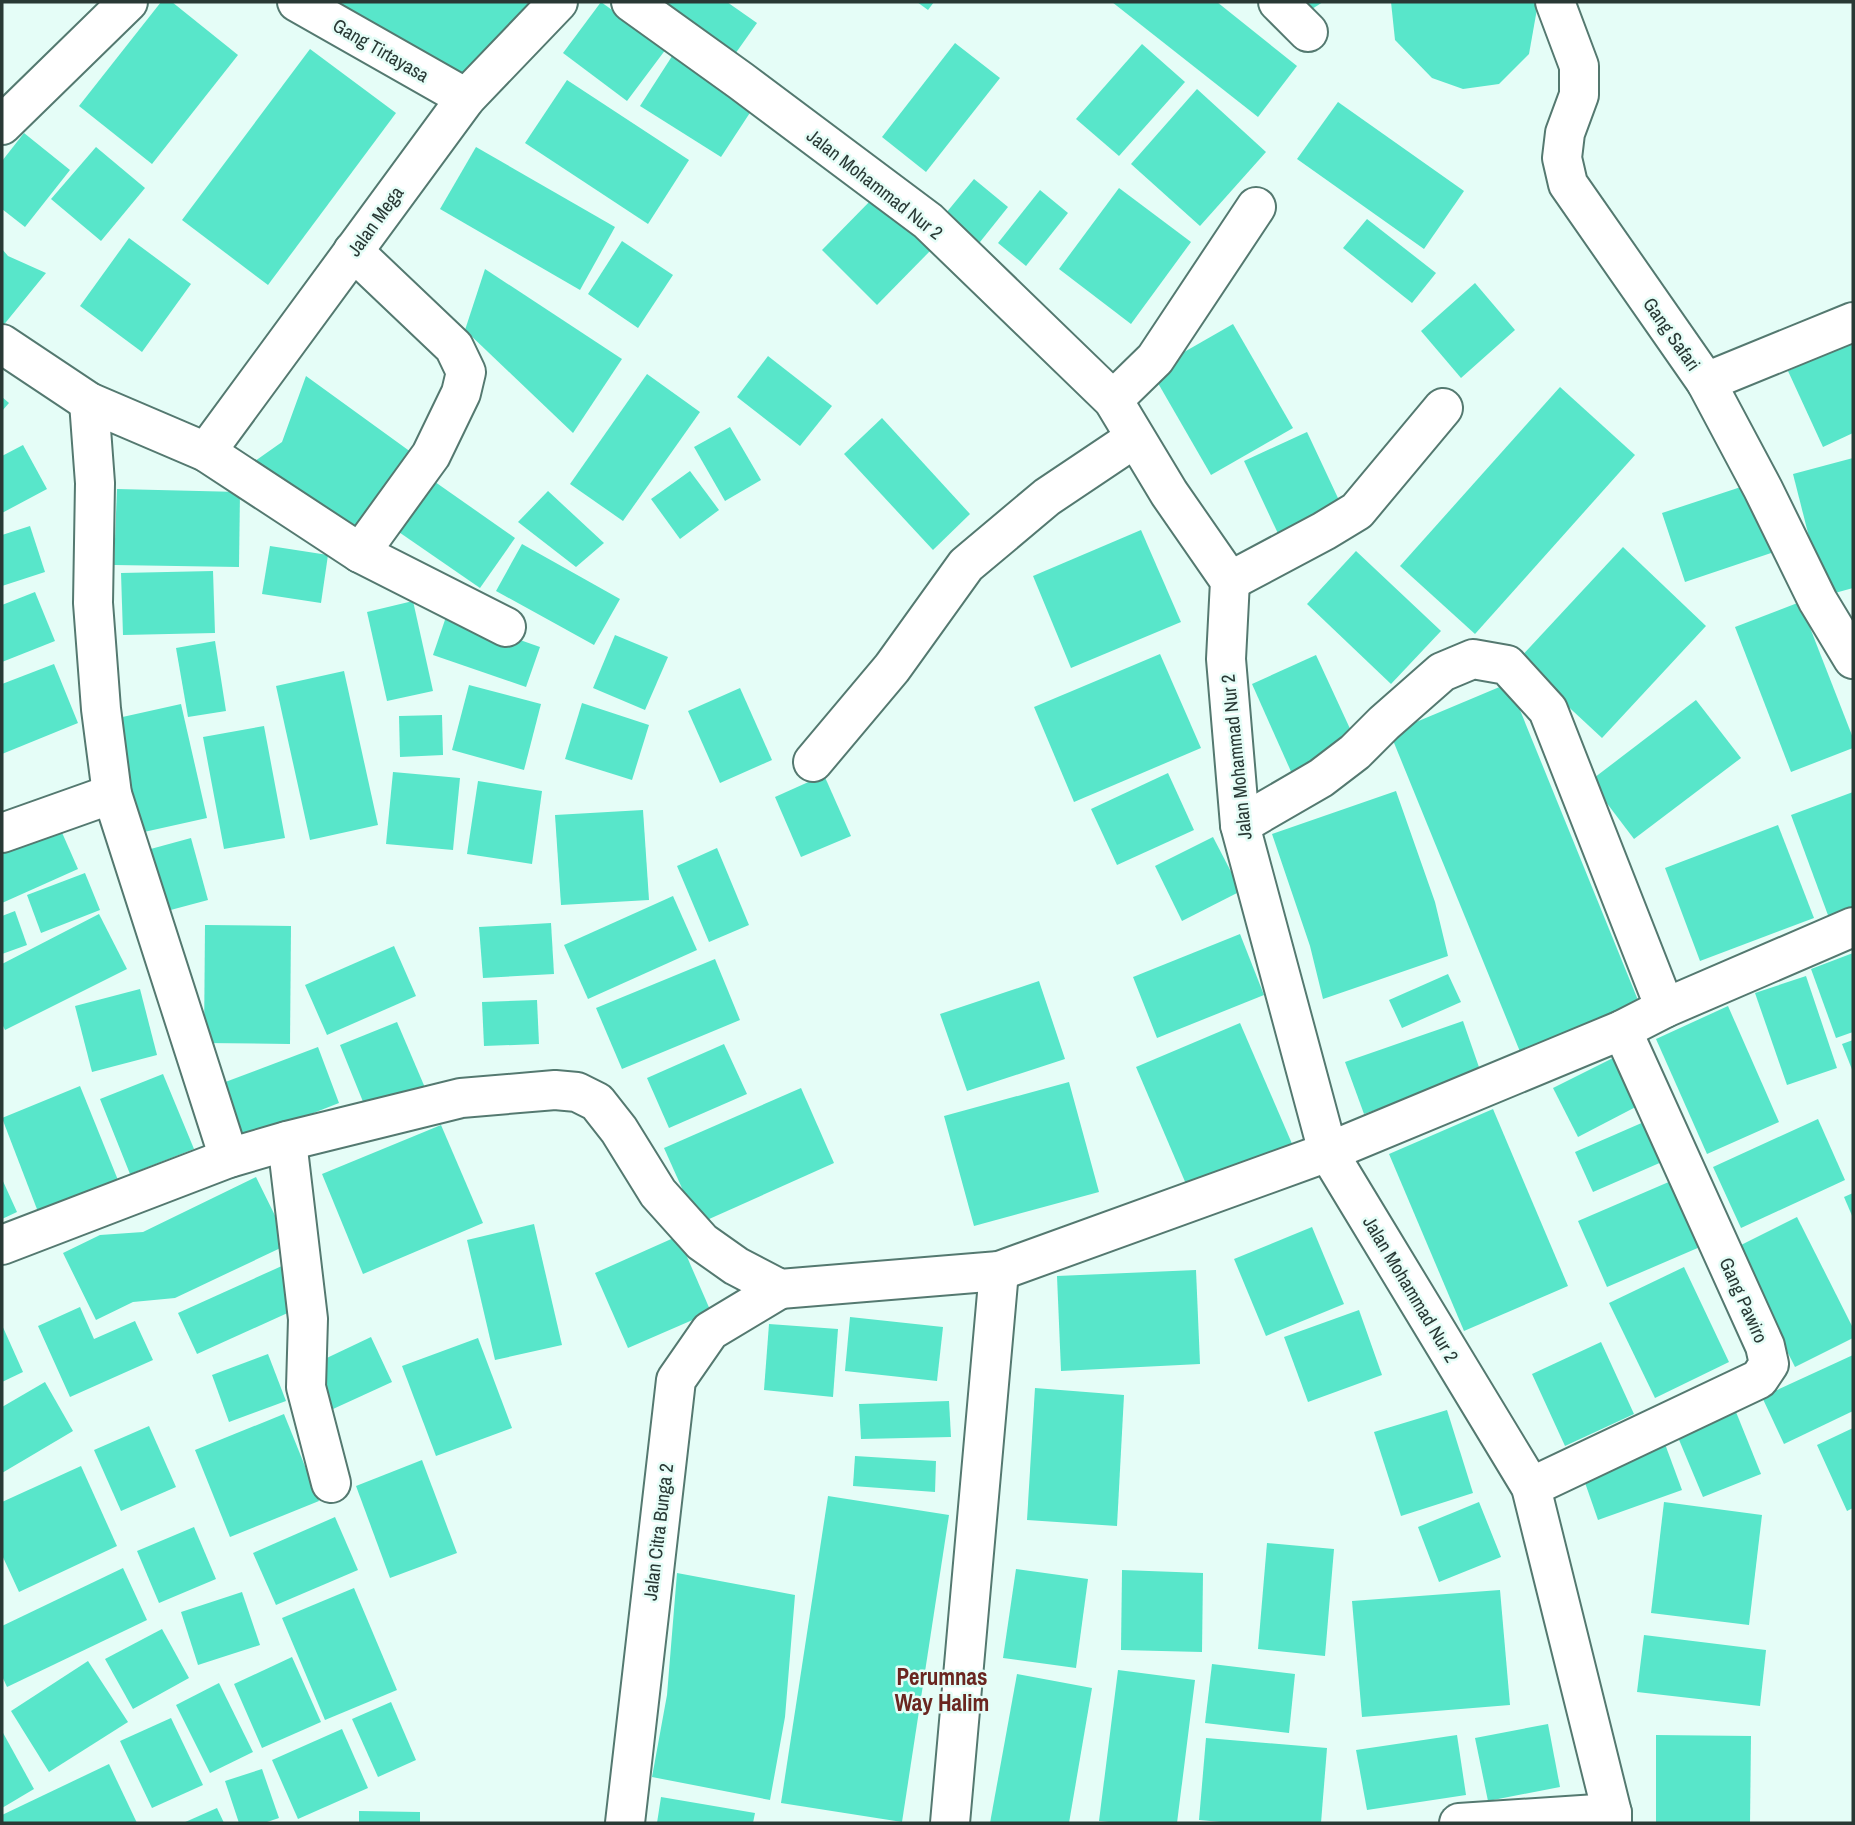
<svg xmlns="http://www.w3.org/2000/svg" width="1855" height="1825" font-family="'Archivo Narrow',sans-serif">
	<rect width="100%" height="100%" fill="#e5fdf7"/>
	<g fill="#58e6ca">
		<polygon points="161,2 172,2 238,55 152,164 79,106"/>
		<polygon points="335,2 547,2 461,87"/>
		<polygon points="601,2 666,49 627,101 563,53"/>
		<polygon points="642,2 727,2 757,23 728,64"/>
		<polygon points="917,2 934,2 928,10"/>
		<polygon points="1112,2 1217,2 1297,66 1258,117"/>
		<polygon points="1296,2 1323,2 1304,14"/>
		<polygon points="1391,2 1534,2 1537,9 1529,54 1499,84 1463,89 1432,78 1395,40"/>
		<polygon points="955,43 1000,78 926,172 882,137"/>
		<polygon points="1142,44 1185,82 1119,156 1076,119"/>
		<polygon points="310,49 396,113 268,285 182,220"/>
		<polygon points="676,50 757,102 721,157 640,106"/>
		<polygon points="567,80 689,160 648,224 525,143"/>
		<polygon points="1197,89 1266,152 1200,226 1131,164"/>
		<polygon points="1338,102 1464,191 1424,249 1297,159"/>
		<polygon points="24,133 70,170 25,227 2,209 2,161"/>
		<polygon points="96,147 145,188 101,241 51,199"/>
		<polygon points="476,147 615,227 580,290 440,209"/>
		<polygon points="974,179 1008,207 972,252 937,224"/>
		<polygon points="1119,188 1191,242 1131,324 1059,269"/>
		<polygon points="1040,190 1068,213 1026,266 998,243"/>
		<polygon points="875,196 930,251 877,305 822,250"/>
		<polygon points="1367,219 1436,273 1412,303 1343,248"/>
		<polygon points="129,238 191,284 142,352 80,306"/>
		<polygon points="622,241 673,275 638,328 588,294"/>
		<polygon points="2,249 8,256 46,273 2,327"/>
		<polygon points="485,269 622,359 573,433 465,330"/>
		<polygon points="1475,283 1515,330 1461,378 1421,331"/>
		<polygon points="1233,324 1293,428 1211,475 1151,371"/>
		<polygon points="1853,341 1853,433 1823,447 1788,371"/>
		<polygon points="768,356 832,406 800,446 737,397"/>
		<polygon points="647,374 700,412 623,521 570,484"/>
		<polygon points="306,376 415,455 348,540 241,471 282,442"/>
		<polygon points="1560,387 1635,455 1475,634 1400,566"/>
		<polygon points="2,397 9,403 2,411"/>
		<polygon points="882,418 970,514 933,550 844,454"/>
		<polygon points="730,427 761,480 725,501 694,447"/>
		<polygon points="1307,432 1345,513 1282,542 1244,461"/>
		<polygon points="23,445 47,489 2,513 2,456"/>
		<polygon points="1853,458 1853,588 1824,596 1793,474"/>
		<polygon points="690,471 719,510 680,539 651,499"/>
		<polygon points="428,477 515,538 480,588 393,528"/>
		<polygon points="1753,483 1777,551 1685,582 1662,513"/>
		<polygon points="117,489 240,492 239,567 114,565"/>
		<polygon points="548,491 604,543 576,567 518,522"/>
		<polygon points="30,526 45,572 2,586 2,535"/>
		<polygon points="1141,530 1181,622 1071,668 1033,576"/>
		<polygon points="522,544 620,599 594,645 496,591"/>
		<polygon points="270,546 328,555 321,603 262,594"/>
		<polygon points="1623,547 1706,626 1602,738 1518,660"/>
		<polygon points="1356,551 1441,631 1391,684 1307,604"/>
		<polygon points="213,571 215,633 123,635 121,573"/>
		<polygon points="35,592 55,641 2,662 2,605"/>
		<polygon points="413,601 433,691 387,701 367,612"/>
		<polygon points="1800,602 1853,738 1853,748 1791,772 1735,627"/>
		<polygon points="447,614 540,647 526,687 433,655"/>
		<polygon points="615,635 668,657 645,710 593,688"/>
		<polygon points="215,641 226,711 188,717 176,648"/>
		<polygon points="1160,654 1201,748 1074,802 1034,707"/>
		<polygon points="1316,655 1358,746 1293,776 1252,684"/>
		<polygon points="54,664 78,723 2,754 2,684"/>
		<polygon points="344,671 378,825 310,840 276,686"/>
		<polygon points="1509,683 1642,1010 1523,1059 1390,733"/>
		<polygon points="469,685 541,704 524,770 452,750"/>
		<polygon points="740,688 772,760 720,783 688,711"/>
		<polygon points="1696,700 1741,758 1634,839 1590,781"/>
		<polygon points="582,703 649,725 632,780 565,759"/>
		<polygon points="181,704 207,818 135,834 109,720"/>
		<polygon points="442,715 443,755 400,757 399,716"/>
		<polygon points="264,726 285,838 224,849 203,737"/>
		<polygon points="393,772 460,778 453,850 386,844"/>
		<polygon points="1168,773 1194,830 1117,865 1091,809"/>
		<polygon points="824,775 851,836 801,857 775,797"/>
		<polygon points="478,781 542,791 532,864 467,854"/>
		<polygon points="1396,791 1435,902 1448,956 1323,999 1310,946 1272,834"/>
		<polygon points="1853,792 1853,918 1832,926 1791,815"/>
		<polygon points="643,810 649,900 561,905 555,815"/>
		<polygon points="1778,825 1814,918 1700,961 1665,868"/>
		<polygon points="60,828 78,869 2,903 2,853"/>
		<polygon points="1213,837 1241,891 1182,921 1155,866"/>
		<polygon points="191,838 208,900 152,915 136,853"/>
		<polygon points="717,848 749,925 709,942 677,866"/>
		<polygon points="85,873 100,910 41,933 27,895"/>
		<polygon points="673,896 697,950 588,999 564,945"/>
		<polygon points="15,911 27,945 2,954 2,916"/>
		<polygon points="99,914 127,969 5,1030 2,1024 2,964"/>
		<polygon points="551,923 554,974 483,978 479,927"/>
		<polygon points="205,925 291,926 290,1044 204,1043"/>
		<polygon points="1240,934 1264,995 1157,1038 1133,977"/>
		<polygon points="394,946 416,996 327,1035 305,985"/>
		<polygon points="1853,953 1853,1032 1836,1038 1811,969"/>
		<polygon points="715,959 740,1020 622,1069 596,1008"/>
		<polygon points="1448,974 1461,1002 1402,1028 1389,1000"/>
		<polygon points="1806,976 1837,1068 1787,1085 1755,993"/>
		<polygon points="1039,981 1065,1059 967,1091 940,1014"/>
		<polygon points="140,989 157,1055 92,1072 75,1006"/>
		<polygon points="537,1000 539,1044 484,1046 482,1002"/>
		<polygon points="1728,1006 1779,1122 1707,1154 1656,1039"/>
		<polygon points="1463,1021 1481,1073 1364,1114 1345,1062"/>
		<polygon points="397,1022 426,1090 368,1114 340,1045"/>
		<polygon points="1240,1023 1293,1146 1189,1191 1136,1067"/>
		<polygon points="1853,1040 1853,1072 1842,1044"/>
		<polygon points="724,1044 747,1094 669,1128 647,1078"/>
		<polygon points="318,1047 339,1103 234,1144 212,1087"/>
		<polygon points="1627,1051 1651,1099 1578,1137 1553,1088"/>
		<polygon points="163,1074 194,1149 130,1174 100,1099"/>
		<polygon points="1069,1082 1099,1192 974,1226 944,1116"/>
		<polygon points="80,1086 120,1185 40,1217 2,1118"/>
		<polygon points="801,1088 834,1163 698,1224 664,1148"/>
		<polygon points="1493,1109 1568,1286 1464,1331 1389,1154"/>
		<polygon points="1653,1118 1671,1158 1593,1192 1575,1152"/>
		<polygon points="1818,1119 1845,1180 1741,1228 1713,1167"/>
		<polygon points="441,1125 483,1223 363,1274 322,1174"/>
		<polygon points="256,1177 289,1244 175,1298 133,1302 96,1320 63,1253 100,1235 143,1232"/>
		<polygon points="2,1179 17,1212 2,1219"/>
		<polygon points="1671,1181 1700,1247 1607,1287 1578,1221"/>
		<polygon points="1853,1193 1853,1218 1844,1197"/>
		<polygon points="1797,1217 1853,1328 1853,1338 1795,1367 1735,1248"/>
		<polygon points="534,1224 562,1345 495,1360 467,1240"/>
		<polygon points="1312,1227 1344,1304 1266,1336 1234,1259"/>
		<polygon points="678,1236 711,1312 628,1348 595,1273"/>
		<polygon points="284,1265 303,1306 197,1354 178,1313"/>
		<polygon points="1684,1267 1729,1362 1655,1398 1609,1303"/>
		<polygon points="1196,1270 1200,1364 1061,1371 1057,1276"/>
		<polygon points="80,1307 94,1339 135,1321 153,1360 70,1397 38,1326"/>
		<polygon points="1359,1310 1382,1375 1308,1402 1284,1337"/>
		<polygon points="850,1317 943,1327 937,1381 845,1371"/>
		<polygon points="769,1324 838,1329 833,1397 764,1390"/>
		<polygon points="2,1325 23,1372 2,1382"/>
		<polygon points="371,1337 392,1382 333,1409 312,1365"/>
		<polygon points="478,1338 512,1428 436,1456 402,1366"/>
		<polygon points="1601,1342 1634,1414 1565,1446 1532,1374"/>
		<polygon points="268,1354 286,1401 229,1422 212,1375"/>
		<polygon points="1853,1355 1853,1411 1784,1444 1762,1397"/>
		<polygon points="45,1382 73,1431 2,1473 2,1407"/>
		<polygon points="1035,1388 1124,1395 1117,1526 1027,1520"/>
		<polygon points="949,1401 951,1437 861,1439 859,1404"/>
		<polygon points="1447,1410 1473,1493 1401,1516 1374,1432"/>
		<polygon points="1736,1412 1761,1474 1703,1497 1677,1435"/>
		<polygon points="284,1414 319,1501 230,1537 195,1450"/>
		<polygon points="149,1426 176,1487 121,1511 94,1450"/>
		<polygon points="1853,1428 1853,1508 1847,1511 1817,1445"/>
		<polygon points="1665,1444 1682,1490 1598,1520 1582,1474"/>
		<polygon points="855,1456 936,1461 935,1492 853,1486"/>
		<polygon points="422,1460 457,1553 390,1578 356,1486"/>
		<polygon points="81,1466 117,1546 19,1592 2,1555 2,1502"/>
		<polygon points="828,1496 949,1515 902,1822 781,1803"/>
		<polygon points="1479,1502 1501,1557 1439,1582 1418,1527"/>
		<polygon points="1664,1502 1762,1515 1749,1625 1651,1613"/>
		<polygon points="335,1517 358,1570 276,1605 253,1553"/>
		<polygon points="194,1527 216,1579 159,1603 137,1551"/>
		<polygon points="1267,1543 1334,1549 1325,1656 1258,1649"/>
		<polygon points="123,1568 147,1620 7,1687 2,1676 2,1626"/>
		<polygon points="1016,1569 1088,1579 1076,1668 1003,1658"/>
		<polygon points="1122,1570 1203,1573 1202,1652 1121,1650"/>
		<polygon points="677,1573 795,1595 785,1717 770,1800 652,1777 667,1695"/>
		<polygon points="354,1588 397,1690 325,1720 282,1618"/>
		<polygon points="1500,1590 1510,1705 1362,1717 1352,1601"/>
		<polygon points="242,1592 260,1645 198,1665 181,1612"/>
		<polygon points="162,1629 189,1678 133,1709 105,1659"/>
		<polygon points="1644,1635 1766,1650 1760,1706 1637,1692"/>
		<polygon points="292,1657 321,1722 262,1748 234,1684"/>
		<polygon points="88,1661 128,1722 49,1772 11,1711"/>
		<polygon points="1212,1664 1295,1674 1289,1733 1205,1723"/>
		<polygon points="1118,1670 1195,1680 1177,1823 1119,1823 1099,1821"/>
		<polygon points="1017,1674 1092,1688 1069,1823 990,1823"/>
		<polygon points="219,1683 253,1752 210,1773 176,1705"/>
		<polygon points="391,1702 416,1760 378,1777 352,1719"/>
		<polygon points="171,1718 203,1785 152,1808 120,1741"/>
		<polygon points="1548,1724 1560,1787 1488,1801 1475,1738"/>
		<polygon points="342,1729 368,1788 298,1819 272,1760"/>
		<polygon points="2,1731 34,1789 2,1808"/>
		<polygon points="1457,1735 1466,1795 1367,1810 1356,1750"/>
		<polygon points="1656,1735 1751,1736 1750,1823 1656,1823"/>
		<polygon points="1206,1738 1327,1748 1321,1823 1232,1823 1199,1820"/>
		<polygon points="109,1764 137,1823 2,1823 2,1815"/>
		<polygon points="262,1769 279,1818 264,1823 239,1823 225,1781"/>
		<polygon points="661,1797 755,1813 753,1823 657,1823"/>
		<polygon points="217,1808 224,1823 183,1823"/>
		<polygon points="359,1811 420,1812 420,1823 359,1823"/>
	</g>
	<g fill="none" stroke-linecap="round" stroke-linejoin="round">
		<defs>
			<g id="minor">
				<polyline points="297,2 466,98"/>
				<polyline points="631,2 741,81 928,221 1113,400 1169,493 1230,581 1226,659 1240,825 1328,1152 1531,1487 1612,1813 1612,1823"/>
				<polyline points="1278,2 1308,32"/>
				<polyline points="1555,2 1579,66 1579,95 1565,133 1562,158 1568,184 1706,382 1763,489 1818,601 1853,659"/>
				<polyline points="2,125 128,2"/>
				<polyline points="353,251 454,347 466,372 461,393 431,455 360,553"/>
				<polyline points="2,344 89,402 206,452 360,553 506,627"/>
				<polyline points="1706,382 1853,322"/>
				<polyline points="1113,400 1155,359 1256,207"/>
				<polyline points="89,402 95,483 93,603 101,709 112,794 229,1158"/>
				<polyline points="206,452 466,98 558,2"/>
				<polyline points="1230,581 1324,531 1357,511 1443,408"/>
				<polyline points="813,762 892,668 966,565 1047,497 1135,438"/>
				<polyline points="1240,825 1321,778 1355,752 1384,723 1442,672 1473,659 1507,665 1548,710 1665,1008"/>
				<polyline points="2,833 112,794"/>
				<polyline points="287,1141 308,1319 306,1387 331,1483"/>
				<polyline points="2,1245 229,1158 287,1141 461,1098 555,1090 577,1092 597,1102 619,1130 658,1193 702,1242 736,1266 780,1289 999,1271 1328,1152 1622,1030 1665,1008 1853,927"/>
				<polyline points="1531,1487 1759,1379 1769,1364 1765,1346 1622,1030"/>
				<polyline points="625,1823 676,1380 710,1331 780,1289"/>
				<polyline points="950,1823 999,1271"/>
				<polyline points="1459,1823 1612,1813"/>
			</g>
		</defs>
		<use href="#minor" stroke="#547970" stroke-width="42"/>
		<use href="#minor" stroke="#fff" stroke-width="38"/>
	</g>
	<g text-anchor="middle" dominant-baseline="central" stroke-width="5" stroke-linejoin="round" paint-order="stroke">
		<g font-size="19" fill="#293935" stroke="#e5fdf7">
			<text transform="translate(381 50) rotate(30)">Gang Tirtayasa</text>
			<text transform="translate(875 184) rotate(38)">Jalan Mohammad Nur 2</text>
			<text transform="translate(375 221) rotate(-54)">Jalan Mega</text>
			<text transform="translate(1672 334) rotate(55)">Gang Safari</text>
			<text transform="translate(1236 757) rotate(-96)">Jalan Mohammad Nur 2</text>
			<text transform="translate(1411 1289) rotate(59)">Jalan Mohammad Nur 2</text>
			<text transform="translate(1744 1300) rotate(66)">Gang Pawiro</text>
			<text transform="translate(658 1532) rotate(-83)">Jalan Citra Bunga 2</text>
		</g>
		<g font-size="23" font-weight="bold" fill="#6a2620" stroke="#e5fdf7">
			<text x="942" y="1676">Perumnas<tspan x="942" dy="26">Way Halim</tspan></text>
		</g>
	</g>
	<rect width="1855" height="1825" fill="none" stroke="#293935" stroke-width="7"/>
</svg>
